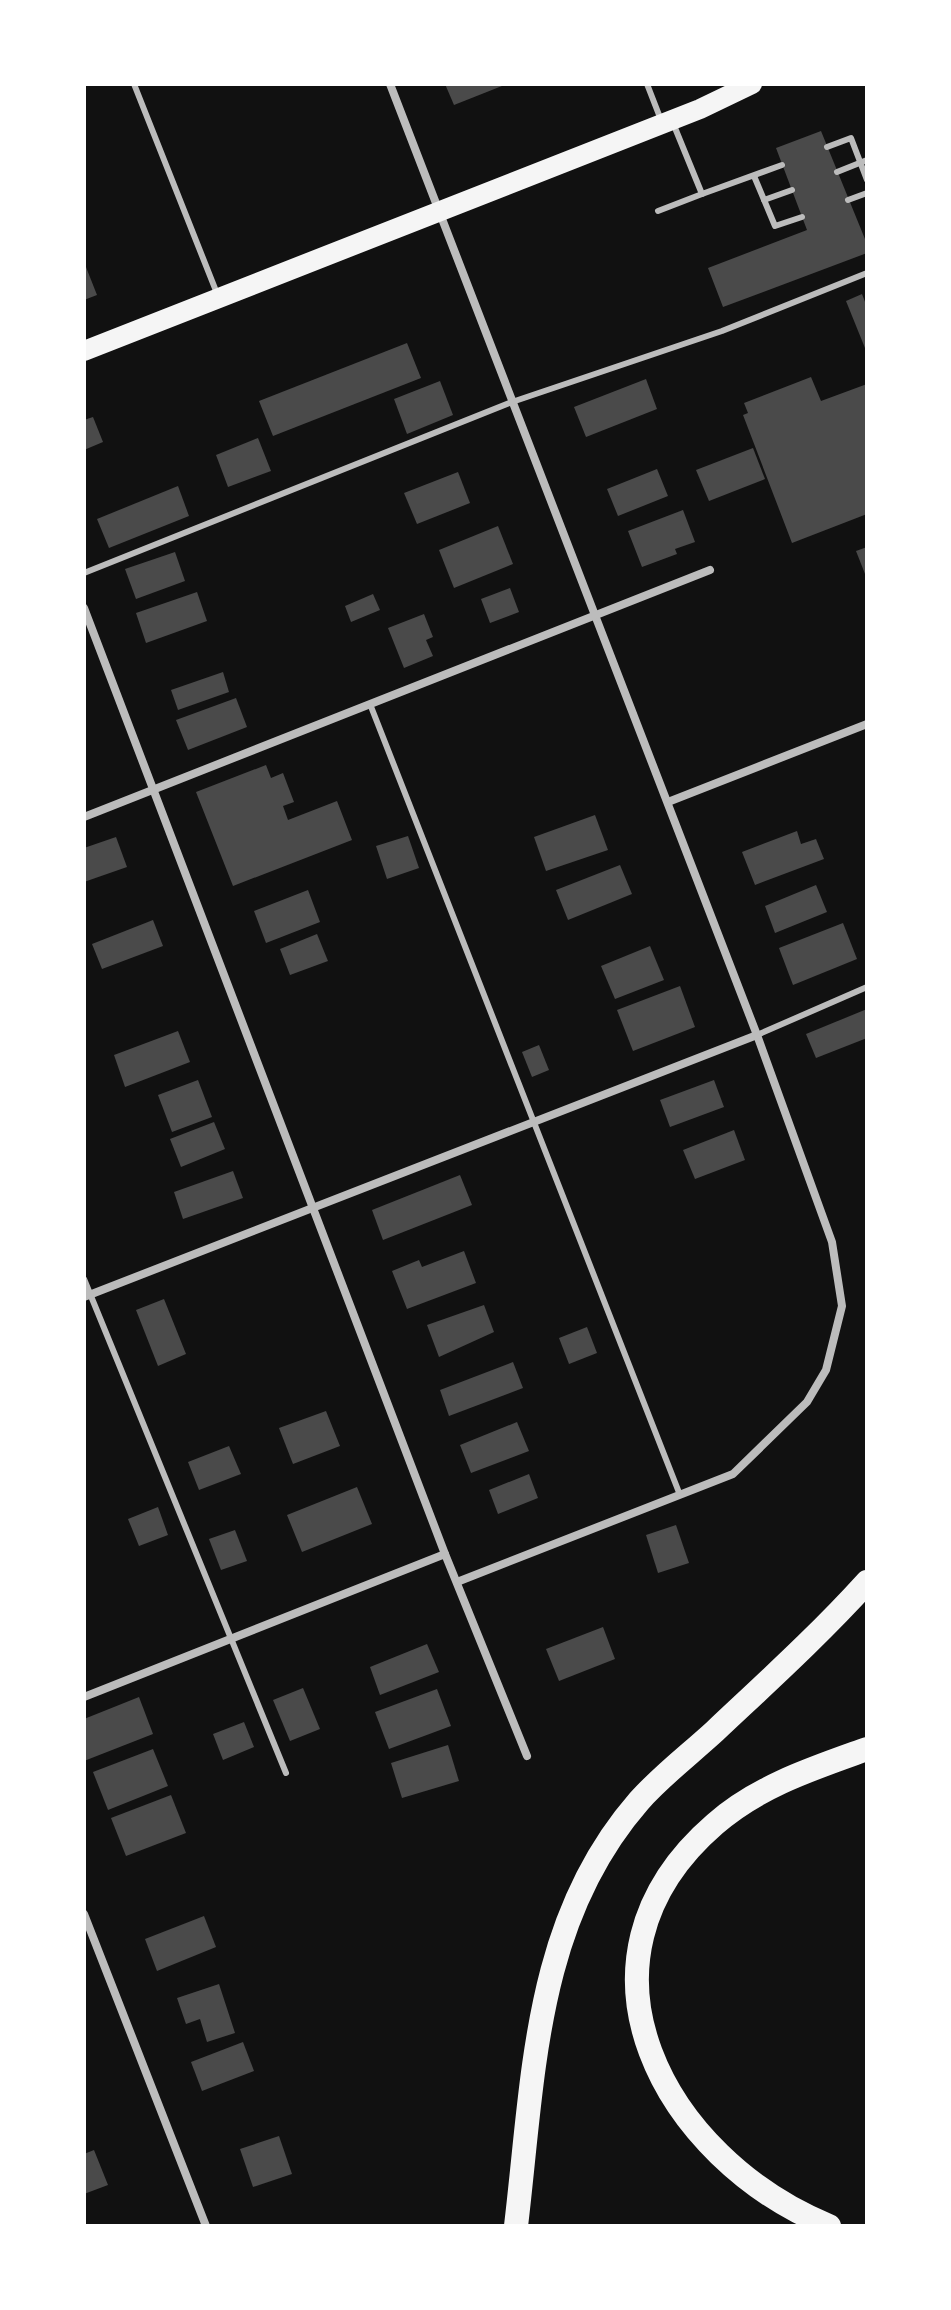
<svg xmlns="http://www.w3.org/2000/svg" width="951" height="2310" font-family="'PT Sans Narrow',sans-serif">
	<rect width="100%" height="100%" fill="#111"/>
	<g fill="#4a4a4a">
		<polygon points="445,84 507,84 454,105"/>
		<polygon points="821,131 867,244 867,253 723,307 708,268 807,230 776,148"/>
		<polygon points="84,262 97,295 84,300"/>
		<polygon points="862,294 867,307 867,353 846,301"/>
		<polygon points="407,343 421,378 273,436 259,401"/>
		<polygon points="811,377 821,401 867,384 867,514 792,543 743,415 748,413 744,403"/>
		<polygon points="646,379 657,409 586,437 574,407"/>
		<polygon points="440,381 453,415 407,434 394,399"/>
		<polygon points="93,417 103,442 84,450 84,420"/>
		<polygon points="258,438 271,471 228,487 216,455"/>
		<polygon points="753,448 765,479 709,501 696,470"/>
		<polygon points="657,469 668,496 618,516 607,489"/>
		<polygon points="458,472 470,503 417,524 404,493"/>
		<polygon points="178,486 189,516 109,548 97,519"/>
		<polygon points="683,510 695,542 675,549 677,554 642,567 628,531"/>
		<polygon points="498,526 513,564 454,588 439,550"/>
		<polygon points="867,547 867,579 856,551"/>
		<polygon points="175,552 185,581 136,599 125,569"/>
		<polygon points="510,588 519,612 490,623 481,599"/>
		<polygon points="197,592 207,621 146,643 136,613"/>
		<polygon points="373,594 380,610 351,622 345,606"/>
		<polygon points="424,614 433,637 426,640 433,656 404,668 388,628"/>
		<polygon points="223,672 229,692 178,710 171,690"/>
		<polygon points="236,698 247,727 188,750 176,720"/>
		<polygon points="266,765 271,778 283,773 294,802 283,806 288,820 337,801 352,840 233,886 196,792"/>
		<polygon points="595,815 608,850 546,871 534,837"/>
		<polygon points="797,831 801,844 816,839 824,859 755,885 742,852"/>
		<polygon points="408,836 419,868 387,879 376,846"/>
		<polygon points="116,837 127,867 84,882 84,848"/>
		<polygon points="620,865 632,894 568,920 556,890"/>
		<polygon points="816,885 827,912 775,933 765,906"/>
		<polygon points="308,890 320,922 266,943 254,911"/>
		<polygon points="153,920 163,946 102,969 92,944"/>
		<polygon points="843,923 857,959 793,985 779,948"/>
		<polygon points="317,934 328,961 290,975 280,949"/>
		<polygon points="650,946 664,980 615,999 601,966"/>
		<polygon points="680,986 695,1027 633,1051 617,1010"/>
		<polygon points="867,1009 867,1038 816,1058 806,1034"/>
		<polygon points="178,1031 190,1062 125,1087 114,1055"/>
		<polygon points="539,1045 549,1070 532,1077 522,1052"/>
		<polygon points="198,1080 212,1117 172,1132 158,1095"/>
		<polygon points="714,1080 724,1107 670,1127 660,1100"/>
		<polygon points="214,1122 225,1149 181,1167 170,1139"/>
		<polygon points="734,1130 745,1160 695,1179 683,1150"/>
		<polygon points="233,1171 243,1198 183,1219 174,1192"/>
		<polygon points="460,1175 472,1205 383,1240 372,1210"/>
		<polygon points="464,1251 476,1283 407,1309 392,1271 419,1260 422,1267"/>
		<polygon points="164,1299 186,1354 158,1366 136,1310"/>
		<polygon points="484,1305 494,1332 439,1357 427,1325"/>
		<polygon points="587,1327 597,1353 569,1364 559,1338"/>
		<polygon points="513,1362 523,1388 449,1416 440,1390"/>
		<polygon points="326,1411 340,1446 293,1464 279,1428"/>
		<polygon points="517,1422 529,1451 471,1473 460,1445"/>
		<polygon points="229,1446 241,1474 199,1490 188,1462"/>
		<polygon points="529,1474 538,1498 498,1514 489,1490"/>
		<polygon points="357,1487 372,1524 302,1552 287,1515"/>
		<polygon points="158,1507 168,1535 139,1546 128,1519"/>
		<polygon points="676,1525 689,1563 658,1573 646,1535"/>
		<polygon points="235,1530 247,1561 221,1570 209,1539"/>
		<polygon points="603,1627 615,1659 559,1681 546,1649"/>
		<polygon points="427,1644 439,1672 380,1695 370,1667"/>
		<polygon points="303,1688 320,1729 290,1741 273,1700"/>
		<polygon points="437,1689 451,1726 389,1749 375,1712"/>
		<polygon points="139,1697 153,1734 84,1761 84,1719"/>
		<polygon points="244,1722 254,1747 223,1760 213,1734"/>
		<polygon points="448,1745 459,1781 402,1798 391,1763"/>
		<polygon points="153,1749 168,1786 108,1810 93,1772"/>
		<polygon points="171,1795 186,1833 126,1856 111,1818"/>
		<polygon points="204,1916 216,1947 157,1971 145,1939"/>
		<polygon points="219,1984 235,2033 207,2042 200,2019 186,2024 177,1998"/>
		<polygon points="243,2042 254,2071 202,2091 191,2062"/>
		<polygon points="279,2136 292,2174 253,2187 240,2149"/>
		<polygon points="94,2150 108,2185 84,2194 84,2154"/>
	</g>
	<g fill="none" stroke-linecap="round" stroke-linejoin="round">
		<g stroke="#bcbcbc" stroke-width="6">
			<polyline points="134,84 218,296"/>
			<polyline points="647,84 661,120"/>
			<polyline points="673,123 702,194 782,165"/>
			<polyline points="827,147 851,138 867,180"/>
			<polyline points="837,172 867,160"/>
			<polyline points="754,176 775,226 802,217"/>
			<polyline points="764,200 792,190"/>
			<polyline points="848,200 867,193"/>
			<polyline points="658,211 702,194"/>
			<polyline points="84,573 512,402 722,331 867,273"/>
			<polyline points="370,704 680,1495"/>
			<polyline points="757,1035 867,987"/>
			<polyline points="84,1279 286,1773"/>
		</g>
		<g stroke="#bcbcbc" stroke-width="8">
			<polyline points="390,84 757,1035 832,1242 842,1306 826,1370 807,1402 733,1474 457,1582"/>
			<polyline points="84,608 445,1554 527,1756"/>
			<polyline points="668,802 867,724"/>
			<polyline points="84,817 710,570"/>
			<polyline points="84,1297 757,1035"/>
			<polyline points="84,1697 445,1554"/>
			<polyline points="84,1914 206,2226"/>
		</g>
		<polyline stroke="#f5f5f5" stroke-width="20" points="84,351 700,109 752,84"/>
		<g stroke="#f5f5f5" stroke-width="24">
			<path d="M516 2226C534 2076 534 1921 639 1801 661 1776 690 1754 715 1731 767 1682 819 1635 867 1582"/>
			<path d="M829 2226C665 2159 555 1962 715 1824 758 1786 814 1768 867 1749"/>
		</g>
	</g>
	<rect width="951" height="2310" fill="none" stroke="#ffffff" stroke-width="172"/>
</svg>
